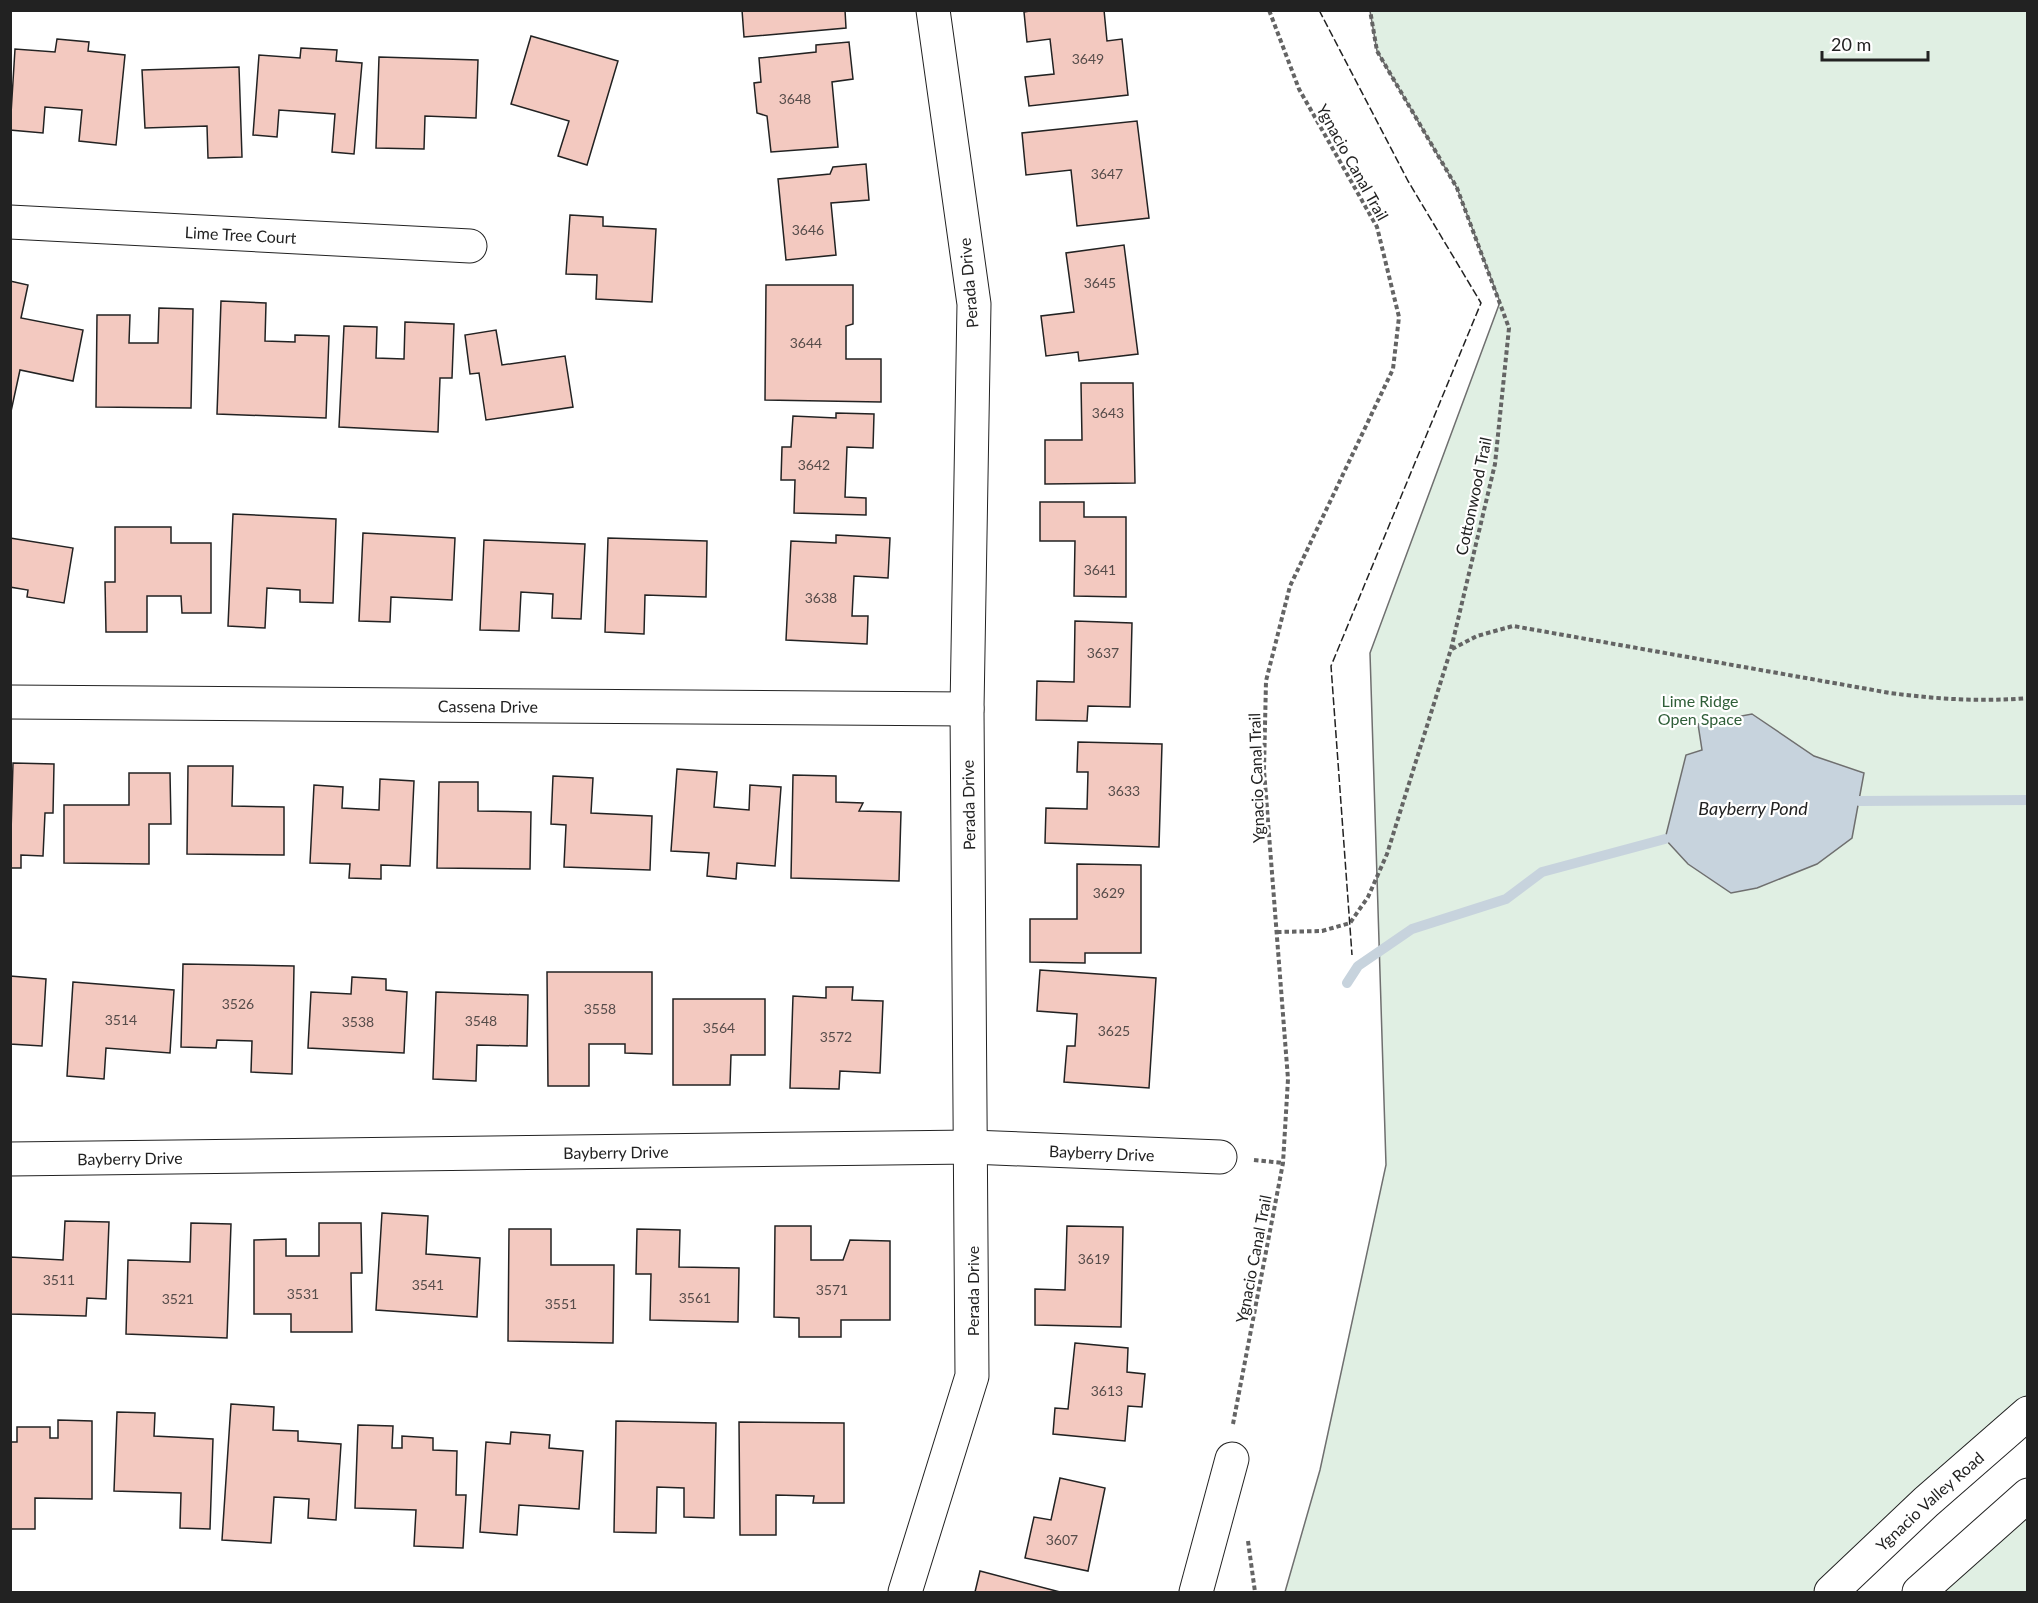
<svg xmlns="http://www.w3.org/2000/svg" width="2038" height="1603" font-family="Lato,sans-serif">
	<rect width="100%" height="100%" fill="#fff"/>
	<g fill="#e0efe3" stroke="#6f6f6f" stroke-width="1.5">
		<polygon points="1370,11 2027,11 2027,1413 1831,1592 1285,1592 1320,1470 1386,1165 1370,653 1500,302 1457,188 1377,51"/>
		<polygon points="2027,1495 2027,1592 1919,1592"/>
	</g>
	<polygon fill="#c7d3dd" stroke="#6f6f6f" stroke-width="1.5" points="1752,714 1814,756 1864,773 1852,838 1817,864 1757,888 1731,893 1688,864 1665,839 1686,755 1702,750 1698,724"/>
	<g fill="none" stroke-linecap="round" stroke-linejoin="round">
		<g stroke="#c7d3dd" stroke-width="10">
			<polyline points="1859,801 2028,800"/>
			<polyline points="1347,983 1358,966 1412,929 1506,899 1542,872 1665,839"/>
		</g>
	</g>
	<g fill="#f3c9c0" stroke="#222" stroke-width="1.5">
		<polygon points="742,10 845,10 846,28 744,37"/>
		<polygon points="1035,10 1104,10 1107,41 1122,39 1128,95 1029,106 1025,77 1054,74 1050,39 1027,42 1024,12"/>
		<polygon points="531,36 618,61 587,165 558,156 569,121 511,104"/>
		<polygon points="57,39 89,42 88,51 125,55 116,145 79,141 82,110 45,107 43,133 10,130 15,49 55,52"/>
		<polygon points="849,42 853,79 832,82 838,147 771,152 767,116 757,113 754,83 761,82 759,58 816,52 816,45"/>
		<polygon points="301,48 337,50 336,61 362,63 354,154 332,152 335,114 279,110 277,137 253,135 259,55 300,58"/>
		<polygon points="379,57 478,60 476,118 425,116 424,149 376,148"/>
		<polygon points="239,67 242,157 208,158 207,126 145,128 142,70"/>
		<polygon points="1137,121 1149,218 1077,226 1071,170 1026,175 1022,133"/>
		<polygon points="866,164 869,200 831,203 836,255 786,260 778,179 830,174 833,167"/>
		<polygon points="570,215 603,217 603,226 656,229 652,302 596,299 597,275 566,274"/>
		<polygon points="1124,245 1138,354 1079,361 1078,352 1046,356 1041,316 1074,312 1066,253"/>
		<polygon points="10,281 28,285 21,318 83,330 73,381 20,370 10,416"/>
		<polygon points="766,285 853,285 853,324 846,326 846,359 881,359 881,402 765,400"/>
		<polygon points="221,301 266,303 265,341 295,342 295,335 329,336 326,418 217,414"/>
		<polygon points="159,308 193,309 191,408 96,407 97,315 130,315 129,343 158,343"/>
		<polygon points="405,322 454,324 452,378 440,378 438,432 339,427 344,326 377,327 376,358 404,359"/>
		<polygon points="496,330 502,365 565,356 573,407 486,420 479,373 470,374 465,335"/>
		<polygon points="1081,383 1133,383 1135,483 1045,484 1045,440 1082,440"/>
		<polygon points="836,413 874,414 873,448 847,447 845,497 866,498 866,515 794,513 795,480 781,480 782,447 791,447 793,416 836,418"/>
		<polygon points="1040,502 1084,502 1084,517 1126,517 1126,597 1074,596 1075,541 1040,541"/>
		<polygon points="233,514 336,519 333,603 300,602 300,590 267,588 265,628 228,626"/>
		<polygon points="115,527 171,527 171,543 211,543 211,613 182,613 181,596 147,596 147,632 106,632 105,582 115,582"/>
		<polygon points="363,533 455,538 452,600 391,597 390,622 359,621"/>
		<polygon points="836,535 890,538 888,578 854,576 852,616 868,616 867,644 786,640 791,541 836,543"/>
		<polygon points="10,538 73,548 64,603 27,597 28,590 10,587"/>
		<polygon points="608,538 707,541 706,597 645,595 644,634 605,632"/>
		<polygon points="484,540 585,544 581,619 552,618 553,594 521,592 519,631 480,630"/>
		<polygon points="1075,621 1132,623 1130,707 1088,706 1087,721 1036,720 1037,681 1074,682"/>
		<polygon points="1078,742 1162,744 1159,847 1045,843 1046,808 1087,809 1088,772 1077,772"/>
		<polygon points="13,763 54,764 53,813 45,813 43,856 21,855 21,868 10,868"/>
		<polygon points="188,766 233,766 232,806 284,807 284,855 187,854"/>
		<polygon points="677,769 717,772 714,807 749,810 750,785 781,787 775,866 737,863 736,879 707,876 709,853 671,851"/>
		<polygon points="129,773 170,773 171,824 149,824 149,864 64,863 64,805 129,805"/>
		<polygon points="793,775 836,776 836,802 863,803 859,811 901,812 899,881 791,878"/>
		<polygon points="553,776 593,778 591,813 652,816 650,870 564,867 566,825 551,824"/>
		<polygon points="380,779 414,781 410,866 381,865 381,879 349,878 350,864 310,863 314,785 343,787 342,808 379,810"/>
		<polygon points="439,782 478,782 478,811 531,812 530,869 437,868"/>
		<polygon points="1077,864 1141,865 1141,953 1085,953 1085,963 1030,962 1030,919 1077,919"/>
		<polygon points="183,964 294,966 292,1074 251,1072 252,1041 217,1040 216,1048 181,1047"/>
		<polygon points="1040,970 1156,978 1149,1088 1064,1082 1067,1046 1075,1046 1077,1014 1037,1011"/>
		<polygon points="547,972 652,972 652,1054 625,1053 625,1044 589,1044 589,1086 548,1086"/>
		<polygon points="10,976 46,979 42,1046 10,1044"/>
		<polygon points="352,977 386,979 386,990 407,992 404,1053 308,1048 311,992 351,994"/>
		<polygon points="73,982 174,990 170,1053 106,1048 104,1079 67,1076"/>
		<polygon points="826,987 853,987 852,1000 883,1001 880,1073 840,1071 839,1089 790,1088 793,996 826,998"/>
		<polygon points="436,992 528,995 527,1046 477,1045 476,1081 433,1079"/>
		<polygon points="673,999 765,999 765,1055 731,1055 730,1085 673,1085"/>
		<polygon points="382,1213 428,1216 426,1254 480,1258 477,1317 376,1310"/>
		<polygon points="65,1221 109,1222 106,1299 87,1298 86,1316 10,1314 10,1257 63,1260"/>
		<polygon points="191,1223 231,1224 227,1338 126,1334 128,1260 190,1262"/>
		<polygon points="319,1223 361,1223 362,1273 351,1273 352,1332 291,1332 291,1314 254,1314 254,1240 286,1239 286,1256 319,1256"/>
		<polygon points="775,1226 811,1226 811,1260 843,1260 850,1240 890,1241 890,1320 841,1320 841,1337 799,1337 799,1318 774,1317"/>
		<polygon points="1067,1226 1123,1227 1121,1327 1035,1325 1035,1289 1065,1290"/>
		<polygon points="509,1229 551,1229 551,1265 614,1265 613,1343 508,1341"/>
		<polygon points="637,1229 680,1230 679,1267 739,1268 738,1322 650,1320 651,1274 636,1274"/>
		<polygon points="1075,1343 1128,1348 1127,1372 1145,1374 1142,1407 1128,1406 1125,1441 1053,1434 1055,1408 1068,1409"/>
		<polygon points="231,1404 274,1407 273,1430 298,1431 298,1441 341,1444 336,1520 308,1518 309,1499 274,1497 271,1543 222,1540"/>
		<polygon points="117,1412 155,1413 154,1436 213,1439 210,1529 180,1528 181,1493 114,1491"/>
		<polygon points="58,1420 92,1421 92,1499 35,1498 35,1529 10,1529 10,1442 17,1442 17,1427 50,1427 50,1438 58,1438"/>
		<polygon points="616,1421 716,1423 714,1518 684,1517 684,1488 657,1487 656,1533 614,1532"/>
		<polygon points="739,1422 844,1423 844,1503 813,1503 814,1496 776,1495 776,1535 740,1535"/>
		<polygon points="358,1425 393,1426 392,1448 402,1448 402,1436 433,1438 433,1450 457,1451 456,1495 466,1495 463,1548 414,1546 416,1510 355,1508"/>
		<polygon points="511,1432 550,1435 549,1448 583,1451 579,1509 519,1505 517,1535 480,1532 486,1442 510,1444"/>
		<polygon points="1060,1478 1105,1488 1088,1571 1025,1558 1034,1517 1051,1520"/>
		<polygon points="980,1571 1060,1592 975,1592"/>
	</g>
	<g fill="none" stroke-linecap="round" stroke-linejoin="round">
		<defs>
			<g id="minor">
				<path id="s1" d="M10 222 470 246"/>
				<path id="s2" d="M10 702 967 709"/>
				<path id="s3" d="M10 1159 971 1147 1220 1157"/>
				<polyline points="905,1592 972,1376 967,709 974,304 933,10"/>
				<polyline points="1196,1592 1232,1459"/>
			</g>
			<g id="highway">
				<path id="s4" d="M1831 1592 1926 1502 2028 1413"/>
				<polyline points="1919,1592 2028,1495"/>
			</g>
		</defs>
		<use href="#minor" stroke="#222" stroke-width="35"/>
		<use href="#highway" stroke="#222" stroke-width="35"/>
		<g stroke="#646464" stroke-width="4" stroke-dasharray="4.5 3" stroke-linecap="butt">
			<path d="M1452 649 1477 636 1513 626 1890 693C1937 699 1980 702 2028 698"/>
			<polyline points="1277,932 1322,931 1350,923 1368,897 1387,854 1451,649 1495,464 1509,328 1457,188 1377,51 1370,10"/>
			<polyline points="1254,1160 1283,1163"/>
			<polyline points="1233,1424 1283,1163 1288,1079 1264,770 1266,681 1290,586 1393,369 1399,317 1377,227 1299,89 1269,10"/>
			<polyline points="1248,1541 1255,1592"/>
		</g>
		<use href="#minor" stroke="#fff" stroke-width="33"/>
		<use href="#highway" stroke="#fff" stroke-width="33"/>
		<polyline stroke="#222" stroke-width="1.5" stroke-dasharray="8 3" stroke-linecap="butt" points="1319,10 1408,181 1481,303 1331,666 1352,955"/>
	</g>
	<g text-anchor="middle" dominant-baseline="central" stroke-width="4.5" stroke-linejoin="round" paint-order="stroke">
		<g font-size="14" fill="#564c4a">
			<text x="1088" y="58">3649</text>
			<text x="795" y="98">3648</text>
			<text x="1107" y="173">3647</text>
			<text x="808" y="229">3646</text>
			<text x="1100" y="282">3645</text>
			<text x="806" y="342">3644</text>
			<text x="1108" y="412">3643</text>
			<text x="814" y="464">3642</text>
			<text x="1100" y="569">3641</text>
			<text x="821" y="597">3638</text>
			<text x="1103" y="652">3637</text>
			<text x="1124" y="790">3633</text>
			<text x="1109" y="892">3629</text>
			<text x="238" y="1003">3526</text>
			<text x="600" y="1008">3558</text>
			<text x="121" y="1019">3514</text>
			<text x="481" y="1020">3548</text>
			<text x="358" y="1021">3538</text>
			<text x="719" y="1027">3564</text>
			<text x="1114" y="1030">3625</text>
			<text x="836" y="1036">3572</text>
			<text x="1094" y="1258">3619</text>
			<text x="59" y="1279">3511</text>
			<text x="428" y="1284">3541</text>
			<text x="832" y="1289">3571</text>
			<text x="303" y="1293">3531</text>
			<text x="695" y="1297">3561</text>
			<text x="178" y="1298">3521</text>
			<text x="561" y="1303">3551</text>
			<text x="1107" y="1390">3613</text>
			<text x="1062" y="1539">3607</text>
		</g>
		<g font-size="16" fill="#222" stroke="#fff">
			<text transform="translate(1353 162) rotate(61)">Ygnacio Canal Trail</text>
			<text stroke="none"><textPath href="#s1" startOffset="231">Lime Tree Court</textPath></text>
			<text transform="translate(968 283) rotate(-95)">Perada Drive</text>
			<text transform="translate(1473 496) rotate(-78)">Cottonwood Trail</text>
			<text stroke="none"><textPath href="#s2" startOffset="478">Cassena Drive</textPath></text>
			<text transform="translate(1256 778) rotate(-92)">Ygnacio Canal Trail</text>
			<text transform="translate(968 805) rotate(-91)">Perada Drive</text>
			<text stroke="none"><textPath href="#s3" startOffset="606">Bayberry Drive</textPath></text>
			<text stroke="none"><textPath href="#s3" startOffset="1092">Bayberry Drive</textPath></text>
			<text stroke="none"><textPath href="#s3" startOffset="120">Bayberry Drive</textPath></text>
			<text transform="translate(1253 1259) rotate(-79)">Ygnacio Canal Trail</text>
			<text transform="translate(972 1291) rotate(-90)">Perada Drive</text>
			<text stroke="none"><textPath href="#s4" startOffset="134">Ygnacio Valley Road</textPath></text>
		</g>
		<g font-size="16" fill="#2f5e38" stroke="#fff">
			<text x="1700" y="700">Lime Ridge<tspan x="1700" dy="18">Open Space</tspan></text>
		</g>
		<g font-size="18" font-style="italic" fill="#222" stroke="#fff">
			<text x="1753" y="808">Bayberry Pond</text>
		</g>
	</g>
	<rect width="2038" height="1603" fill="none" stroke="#222222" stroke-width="24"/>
	<path d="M1822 51v9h106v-9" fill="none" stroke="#222222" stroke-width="3"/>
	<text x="1831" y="51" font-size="18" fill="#222222" stroke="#ffffff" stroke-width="4.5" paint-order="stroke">20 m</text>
</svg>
